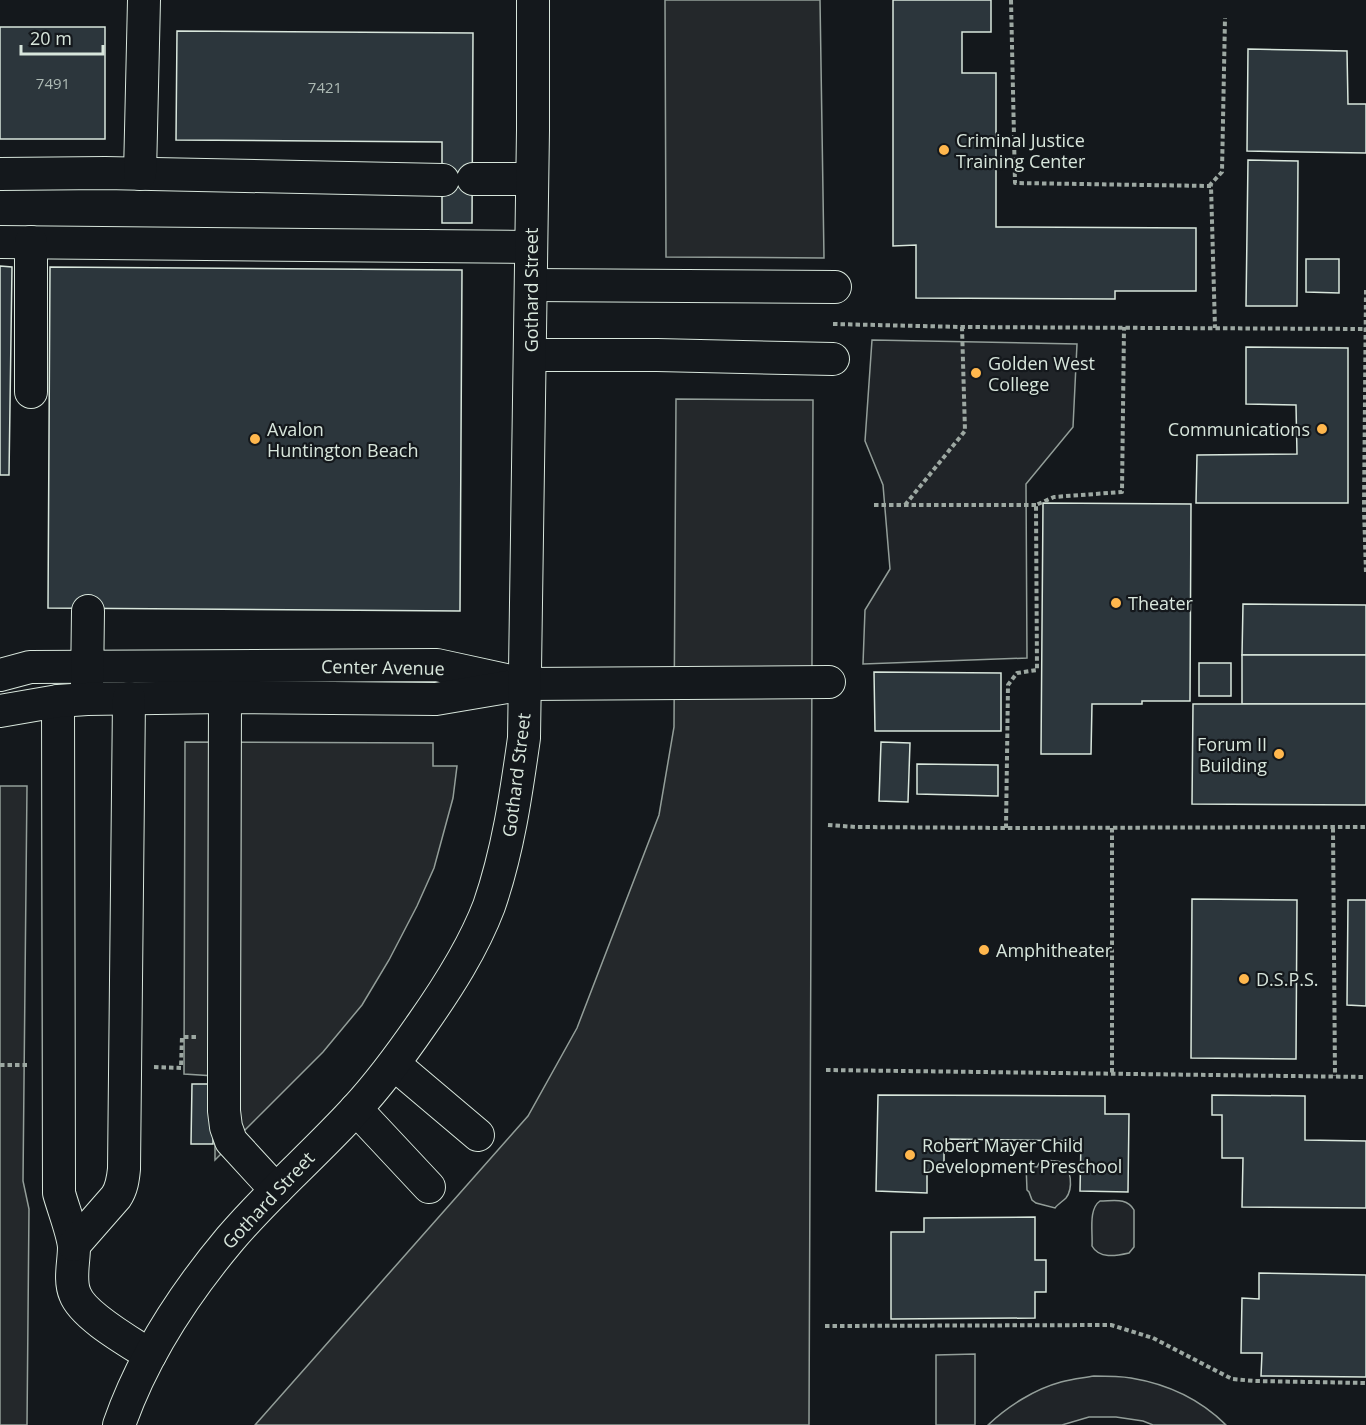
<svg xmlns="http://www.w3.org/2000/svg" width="1366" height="1425" font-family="'Open Sans',sans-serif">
	<rect width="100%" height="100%" fill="#14181c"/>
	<g fill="#202428" stroke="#939e99" stroke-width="1.5">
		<polygon points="872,340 1077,344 1073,427 1026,484 1027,658 863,664 865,610 890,569 883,485 865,441"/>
		<path d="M1041 1160C1047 1161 1055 1160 1061 1162 1072 1167 1073 1189 1066 1198 1063 1201 1058 1204 1055 1208L1036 1203 1032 1200 1029 1192 1027 1190 1026 1165 1037 1167Z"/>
		<path d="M1100 1201C1113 1201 1127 1197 1134 1210V1247L1129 1253C1116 1256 1099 1259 1092 1246 1093 1233 1088 1209 1100 1201Z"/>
		<polygon points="975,1354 975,1425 936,1425 936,1355"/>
		<path d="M1094 1376C1106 1376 1119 1376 1131 1378 1167 1384 1200 1399 1226 1425H1153L1143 1421 1116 1417H1089L1062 1425H988C1008 1406 1035 1389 1061 1382 1072 1379 1083 1378 1094 1376Z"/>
	</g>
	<g fill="#24282b" stroke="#939e99" stroke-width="1.5">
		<polygon points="665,0 820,0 824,258 666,257"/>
		<polygon points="676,399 813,400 809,1425 255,1425 528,1116 577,1028 659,815 674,727"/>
		<polygon points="185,742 433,743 433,766 457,766 453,798 434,868 417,906 389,960 362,1005 323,1052 215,1160 215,1076 184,1074"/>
		<polygon points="0,786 27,786 23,1181 29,1209 27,1425 0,1425"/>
	</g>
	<g fill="#2c363c" stroke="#d8e6dc" stroke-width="1.5">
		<polygon points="893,0 991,0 991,32 962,32 962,73 996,73 996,227 1196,228 1196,291 1115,291 1115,299 916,298 916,245 893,246"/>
		<rect x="0" y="27" width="105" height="112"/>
		<polygon points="177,31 473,33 472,223 442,223 442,142 176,140"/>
		<polygon points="1248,49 1347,51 1348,104 1366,104 1366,153 1247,151"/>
		<polygon points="1248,160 1298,161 1297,306 1246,306"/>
		<polygon points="1306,259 1339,259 1339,293 1306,292"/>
		<polygon points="0,266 12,267 9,475 0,475"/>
		<polygon points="50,267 462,270 460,611 48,608"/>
		<polygon points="1246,347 1348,348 1348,503 1196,503 1197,455 1297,454 1296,405 1246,404"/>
		<polygon points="1043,503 1191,504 1190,701 1142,701 1142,704 1092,704 1091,754 1041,754"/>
		<polygon points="1243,604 1366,605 1366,655 1242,655"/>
		<rect x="1242" y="655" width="124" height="49"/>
		<rect x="1199" y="663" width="32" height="33"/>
		<polygon points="874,672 1001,673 1001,731 875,731"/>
		<polygon points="1193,704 1366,704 1366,805 1192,804"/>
		<polygon points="881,742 910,743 908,802 879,801"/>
		<polygon points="917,764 998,765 998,796 917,794"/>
		<polygon points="1192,899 1297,900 1296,1059 1191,1058"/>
		<polygon points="1348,900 1366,900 1366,1006 1347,1005"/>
		<polygon points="192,1084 214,1084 213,1144 191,1144"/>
		<polygon points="878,1095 1105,1096 1105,1114 1129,1114 1128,1192 1080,1191 1081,1141 944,1139 944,1169 927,1170 927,1193 876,1191"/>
		<polygon points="1212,1095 1305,1096 1305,1140 1366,1141 1366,1208 1242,1207 1243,1158 1222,1158 1222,1115 1212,1115"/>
		<polygon points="1035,1217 1035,1260 1046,1260 1046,1292 1035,1292 1035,1318 891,1319 891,1232 924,1232 924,1218"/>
		<polygon points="1259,1273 1366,1275 1366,1377 1261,1376 1262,1353 1241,1353 1242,1298 1259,1299"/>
	</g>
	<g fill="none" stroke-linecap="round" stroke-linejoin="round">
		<defs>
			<g id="minor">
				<polyline points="0,174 105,173 443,180"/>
				<polyline points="140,174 144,0"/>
				<polyline points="473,179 532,179"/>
				<polyline points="0,242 530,247"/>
				<polyline points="31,242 31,392"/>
				<polyline points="531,285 835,287"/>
				<polyline points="530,355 657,355 833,359"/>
				<polyline points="0,675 30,667 437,665 510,681"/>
				<polyline points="87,686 88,611"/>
				<polyline points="225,697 224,1057 224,1111 226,1127 231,1141 276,1190"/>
				<path d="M58 701 59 1193C63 1208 73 1233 74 1247 74 1262 69 1280 75 1294 83 1316 130 1342 150 1355"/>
				<polyline points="0,711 58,701 87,699 225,697 436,699 525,684 829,682"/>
				<polyline points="394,1064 478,1135"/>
				<polyline points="356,1109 429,1187"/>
				<path d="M74 1245 116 1197C122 1188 123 1179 124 1169L129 698"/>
				<path d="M119 1425C143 1356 183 1295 230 1239 269 1193 315 1154 356 1109 380 1083 402 1053 422 1024 448 987 473 948 489 906 508 851 516 795 524 738L533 130V0"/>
			</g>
		</defs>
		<use href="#minor" stroke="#d8e6dc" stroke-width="34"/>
		<g stroke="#9da8a2" stroke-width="4" stroke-dasharray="4.5 3" stroke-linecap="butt">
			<polyline points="1011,0 1015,183 1211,186 1215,328"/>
			<polyline points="1209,186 1222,172 1225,18"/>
			<polyline points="1366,290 1364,509 1366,573"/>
			<polyline points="833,324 962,327 1366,329"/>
			<polyline points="874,505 1036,505"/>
			<polyline points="905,505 965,431 962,327"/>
			<polyline points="828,825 856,827 1006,828 1366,827"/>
			<polyline points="1006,828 1008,685 1017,673 1037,670 1036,505 1054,497 1122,492 1124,327"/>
			<polyline points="1112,828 1112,1074"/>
			<polyline points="1333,828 1335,1076"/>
			<polyline points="0,1065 29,1065"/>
			<polyline points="154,1067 181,1068 182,1037 197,1037"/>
			<polyline points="826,1070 1366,1077"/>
			<polyline points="825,1326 1111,1325 1153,1338 1232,1379 1255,1381 1366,1383"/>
		</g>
		<use href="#minor" stroke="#14181c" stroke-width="32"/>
	</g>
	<g fill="#ffb74d" stroke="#14181c" stroke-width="2">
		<circle cx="944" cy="150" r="6"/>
		<circle cx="976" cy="373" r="6"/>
		<circle cx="1322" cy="429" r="6"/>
		<circle cx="255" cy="439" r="6"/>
		<circle cx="1116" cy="603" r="6"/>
		<circle cx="1279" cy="754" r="6"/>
		<circle cx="984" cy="950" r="6"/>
		<circle cx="1244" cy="979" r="6"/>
		<circle cx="910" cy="1155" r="6"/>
	</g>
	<g text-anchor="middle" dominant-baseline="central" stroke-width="4.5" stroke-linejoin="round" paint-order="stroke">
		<g font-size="15" fill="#adbab4">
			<text x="53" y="83">7491</text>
			<text x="325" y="87">7421</text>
		</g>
		<g font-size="18" fill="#d8e6dc" stroke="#14181c" text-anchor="start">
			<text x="956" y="140">Criminal Justice<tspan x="956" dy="21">Training Center</tspan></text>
			<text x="988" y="363">Golden West<tspan x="988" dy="21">College</tspan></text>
			<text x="267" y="429">Avalon<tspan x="267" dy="21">Huntington Beach</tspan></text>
			<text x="1310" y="429" text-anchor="end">Communications</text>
			<text x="1128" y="603">Theater</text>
			<text x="1267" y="744" text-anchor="end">Forum II<tspan x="1267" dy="21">Building</tspan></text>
			<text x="996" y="950">Amphitheater</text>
			<text x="1256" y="979">D.S.P.S.</text>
			<text x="922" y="1145">Robert Mayer Child<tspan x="922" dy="21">Development Preschool</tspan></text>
		</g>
		<g font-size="18" fill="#d8e6dc" stroke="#14181c">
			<text transform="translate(531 290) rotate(-90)">Gothard Street</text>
			<text transform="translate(383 667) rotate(1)">Center Avenue</text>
			<text transform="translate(516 775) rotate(-83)">Gothard Street</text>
			<text transform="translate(268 1200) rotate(-47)">Gothard Street</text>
		</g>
	</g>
	<path d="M21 45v9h82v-9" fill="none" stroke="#d8e6dc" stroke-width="3"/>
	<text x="30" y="45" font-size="18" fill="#d8e6dc" stroke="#14181c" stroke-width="4.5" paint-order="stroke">20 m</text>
</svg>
